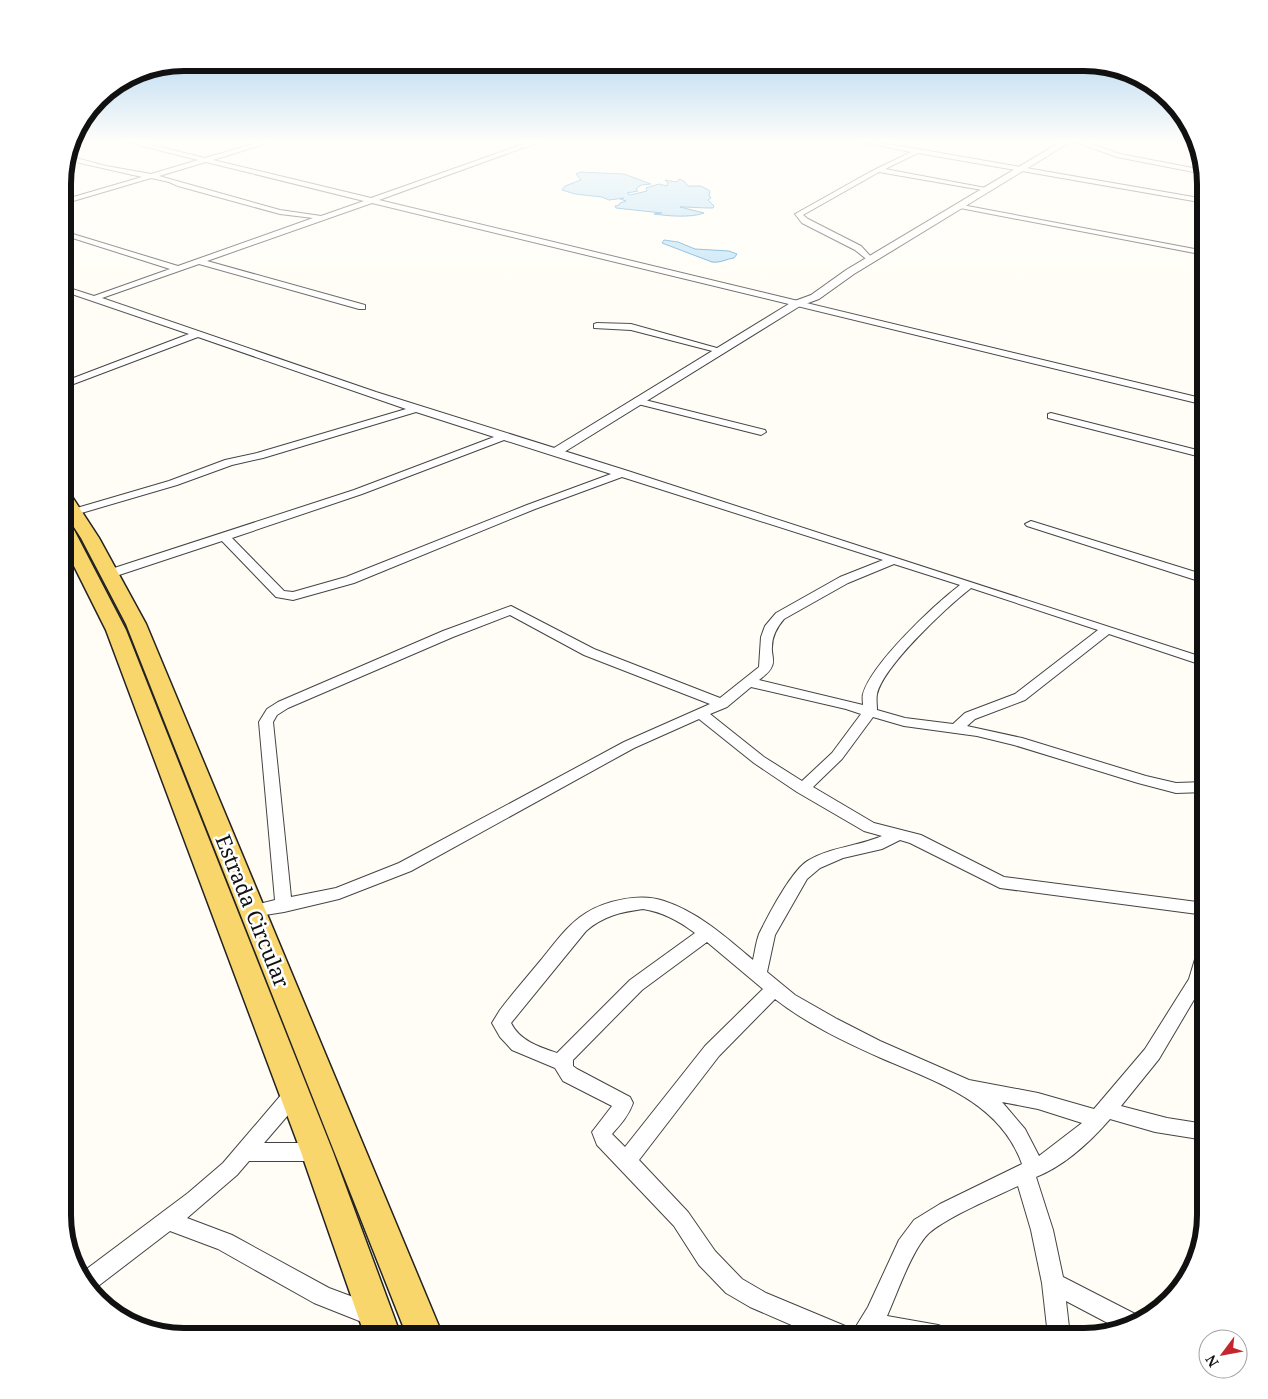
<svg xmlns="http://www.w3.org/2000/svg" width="1268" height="1399" font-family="'Noto Serif',serif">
	<rect width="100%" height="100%" fill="#fffdf5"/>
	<g fill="#b9e0f7" stroke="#3f96cf">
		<path d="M580 172 624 174 651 184 641 185 636 189 638 191 627 193 630 195 647 191 646 188 659 184 667 186 668 183 665 180 677 182 679 179 684 181 688 186H701L710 191 709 195 711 198 708 200 714 206 713 208C700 208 691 207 680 207L704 213C691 218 668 216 654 214L662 213 616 208 615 206 619 205 620 203 626 201 620 199 624 198 609 200 602 197 575 194 562 190 565 186 581 180 576 174Z"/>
		<path d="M664 240 678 242 695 249 729 251 737 254 734 258C726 259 721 263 712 262L662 243Z"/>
	</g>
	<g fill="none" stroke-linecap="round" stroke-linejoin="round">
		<defs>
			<g id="minor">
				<path d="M123 141H135L205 158 263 141H274L213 160 371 198 532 141H542L379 200 1205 399V405L372 203 207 261 365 305V309H359L199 264 102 298 376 392 628 471 1205 658V666L1109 634 1025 700 975 719 967 726 1022 738 1146 776 1176 783 1205 782V792L1176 793 1138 783 1014 745 977 736 904 726 873 717 842 759 813 787 874 823 921 835 1004 877 1205 903V915L1000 888 910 843 900 840 882 849 843 858 820 868 807 879 775 935 767 972 795 995 837 1019 880 1041 969 1080 1038 1093 1094 1109 1145 1049 1189 979 1199 946 1205 945V981L1159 1059 1121 1106 1167 1118 1205 1124V1140L1155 1132 1110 1119C1090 1142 1064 1166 1036 1177L1053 1230 1063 1277 1141 1317 1142 1320 1121 1330 1066 1301 1070 1336H1048L1042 1283 1031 1230 1018 1186C993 1198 949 1216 929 1233 912 1249 897 1294 887 1316L938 1325 946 1328 949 1336H817L750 1307 726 1293 699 1265 674 1226 597 1145 592 1132 612 1106 563 1081 555 1068 512 1050 500 1037 492 1023 500 1010C513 993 527 977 541 960 555 943 568 924 586 913 607 900 641 893 664 901 698 912 726 937 753 960 755 951 756 942 759 934 768 916 792 869 809 860 831 847 859 846 882 836L864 831 797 792 754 763 699 719 634 748 411 871 339 899 284 912 253 917 247 915 245 911 247 907 275 900 259 722 267 709 278 702 443 631 511 606 594 649 720 698 759 667 761 637 765 626 776 613 840 577 883 560 622 477 535 509 354 583 293 600 276 597 222 541 113 577H105L103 574 105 571 354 490 494 437 416 412 263 458 232 465 177 485 78 514H70L68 512 70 510 169 481 225 460 257 453 406 409 198 337 63 388V382L189 334 63 291V286L94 296 170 269 63 235V231L178 266 313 218 280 214 178 186 169 182 151 178 63 204V200L142 177 67 160 68 156 106 166 151 174 198 160ZM206 162 364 201 321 216 280 210 159 176ZM504 440 611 474 527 505 346 577 293 592 284 591 232 538 362 494ZM894 564 960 585C934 605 872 663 863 694 862 697 863 702 863 705L759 680C764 676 770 672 772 666 775 660 771 653 772 647 772 636 777 627 784 619L848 583ZM971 588 1098 630 1015 694 965 713 953 724 905 718 877 710C877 705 876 699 877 694 884 665 947 607 971 588ZM510 615 584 655 710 704 624 742 399 863 336 888 291 897 273 722 277 715 288 708 453 637ZM751 687 846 709 861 714 832 753 802 781 764 757 710 714 727 707ZM643 909C663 912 679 921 695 933L630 980 557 1053C539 1047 520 1041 511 1023L586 931C603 916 621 912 643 909ZM707 942 763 989 705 1046 625 1147 612 1134C621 1124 629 1115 633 1103L630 1097 577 1069 573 1066V1060L642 990ZM775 999C807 1024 845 1042 881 1058 937 1082 1000 1102 1022 1164L940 1204 914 1220 899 1240 868 1307 852 1333 850 1328 766 1293 742 1279 715 1251 688 1212 639 1160 719 1056ZM1002 1102 1038 1109 1082 1123 1039 1156 1025 1129Z"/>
				<polygon points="856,141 871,141 1205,199 1205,203 918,153 885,169 991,189 988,191 879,172 803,215 808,219 861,246 874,260 870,262 855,250 802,223 795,214 870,172 911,152"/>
				<polygon points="1073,141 1083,141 1120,154 1203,170 1204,174 1117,157"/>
				<polygon points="962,205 1205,251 1205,255 960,208 960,206"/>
				<polygon points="597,323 631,324 724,350 720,353 631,330 594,328 594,324"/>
				<polygon points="637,398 765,430 766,432 761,435 634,403 634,399"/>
				<polygon points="1051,413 1205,452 1205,458 1048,418 1048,414"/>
				<polygon points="1031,521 1205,575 1205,583 1027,526 1025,524"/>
				<polygon points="294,1086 301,1088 304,1094 301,1100 264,1143 317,1143 324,1146 327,1152 324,1158 317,1161 249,1161 237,1175 187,1218 232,1235 329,1288 380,1307 383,1315 380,1323 372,1326 314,1303 218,1249 170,1231 93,1290 88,1289 80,1274 188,1193 223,1163 287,1088"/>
			</g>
			<polygon id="tertiary" points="1062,141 1072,141 854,274 819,299 800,306 561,454 556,455 549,451 792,302 811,295 846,270"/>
			<g id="primary">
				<polygon points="63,491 69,492 99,538 146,624 443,1336 407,1336 126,624 81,538 63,510"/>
				<polygon points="63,520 70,522 72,526 126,630 333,1152 401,1336 365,1336 301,1152 106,630 63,544"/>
			</g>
		</defs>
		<use href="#minor" stroke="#444" stroke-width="2"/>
		<use href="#tertiary" stroke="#444" stroke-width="2"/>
		<use href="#primary" stroke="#222" stroke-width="3"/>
		<use href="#minor" fill="#fff" fill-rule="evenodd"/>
		<use href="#tertiary" fill="#fff" fill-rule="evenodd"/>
		<use href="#primary" fill="#f9d66b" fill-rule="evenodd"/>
	</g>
	<linearGradient id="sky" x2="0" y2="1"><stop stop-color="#95c6ee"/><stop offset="0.42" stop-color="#fffefa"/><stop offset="1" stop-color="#fffefa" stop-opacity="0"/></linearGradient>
	<rect width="1268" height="337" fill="url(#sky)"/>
	<g text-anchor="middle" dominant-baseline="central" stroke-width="5" stroke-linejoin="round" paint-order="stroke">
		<g font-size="21" fill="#111" stroke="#fff">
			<text transform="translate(253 911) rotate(68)">Estrada Circular</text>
		</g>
	</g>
	<path d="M0 0H1268V1399H0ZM184 71H1084A113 113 0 0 1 1197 184V1215A113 113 0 0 1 1084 1328H184A113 113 0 0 1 71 1215V184A113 113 0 0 1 184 71Z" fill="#fff" fill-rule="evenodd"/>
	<path fill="none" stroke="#111" stroke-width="6" d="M184 71H1084A113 113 0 0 1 1197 184V1215A113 113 0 0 1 1084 1328H184A113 113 0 0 1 71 1215V184A113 113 0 0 1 184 71Z"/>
	<g transform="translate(1223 1354) rotate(238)"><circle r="24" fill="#ffffff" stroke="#a0a0a0"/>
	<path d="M0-4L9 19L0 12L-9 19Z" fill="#c4262e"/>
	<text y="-8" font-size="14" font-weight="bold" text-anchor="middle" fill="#111111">N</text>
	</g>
</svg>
